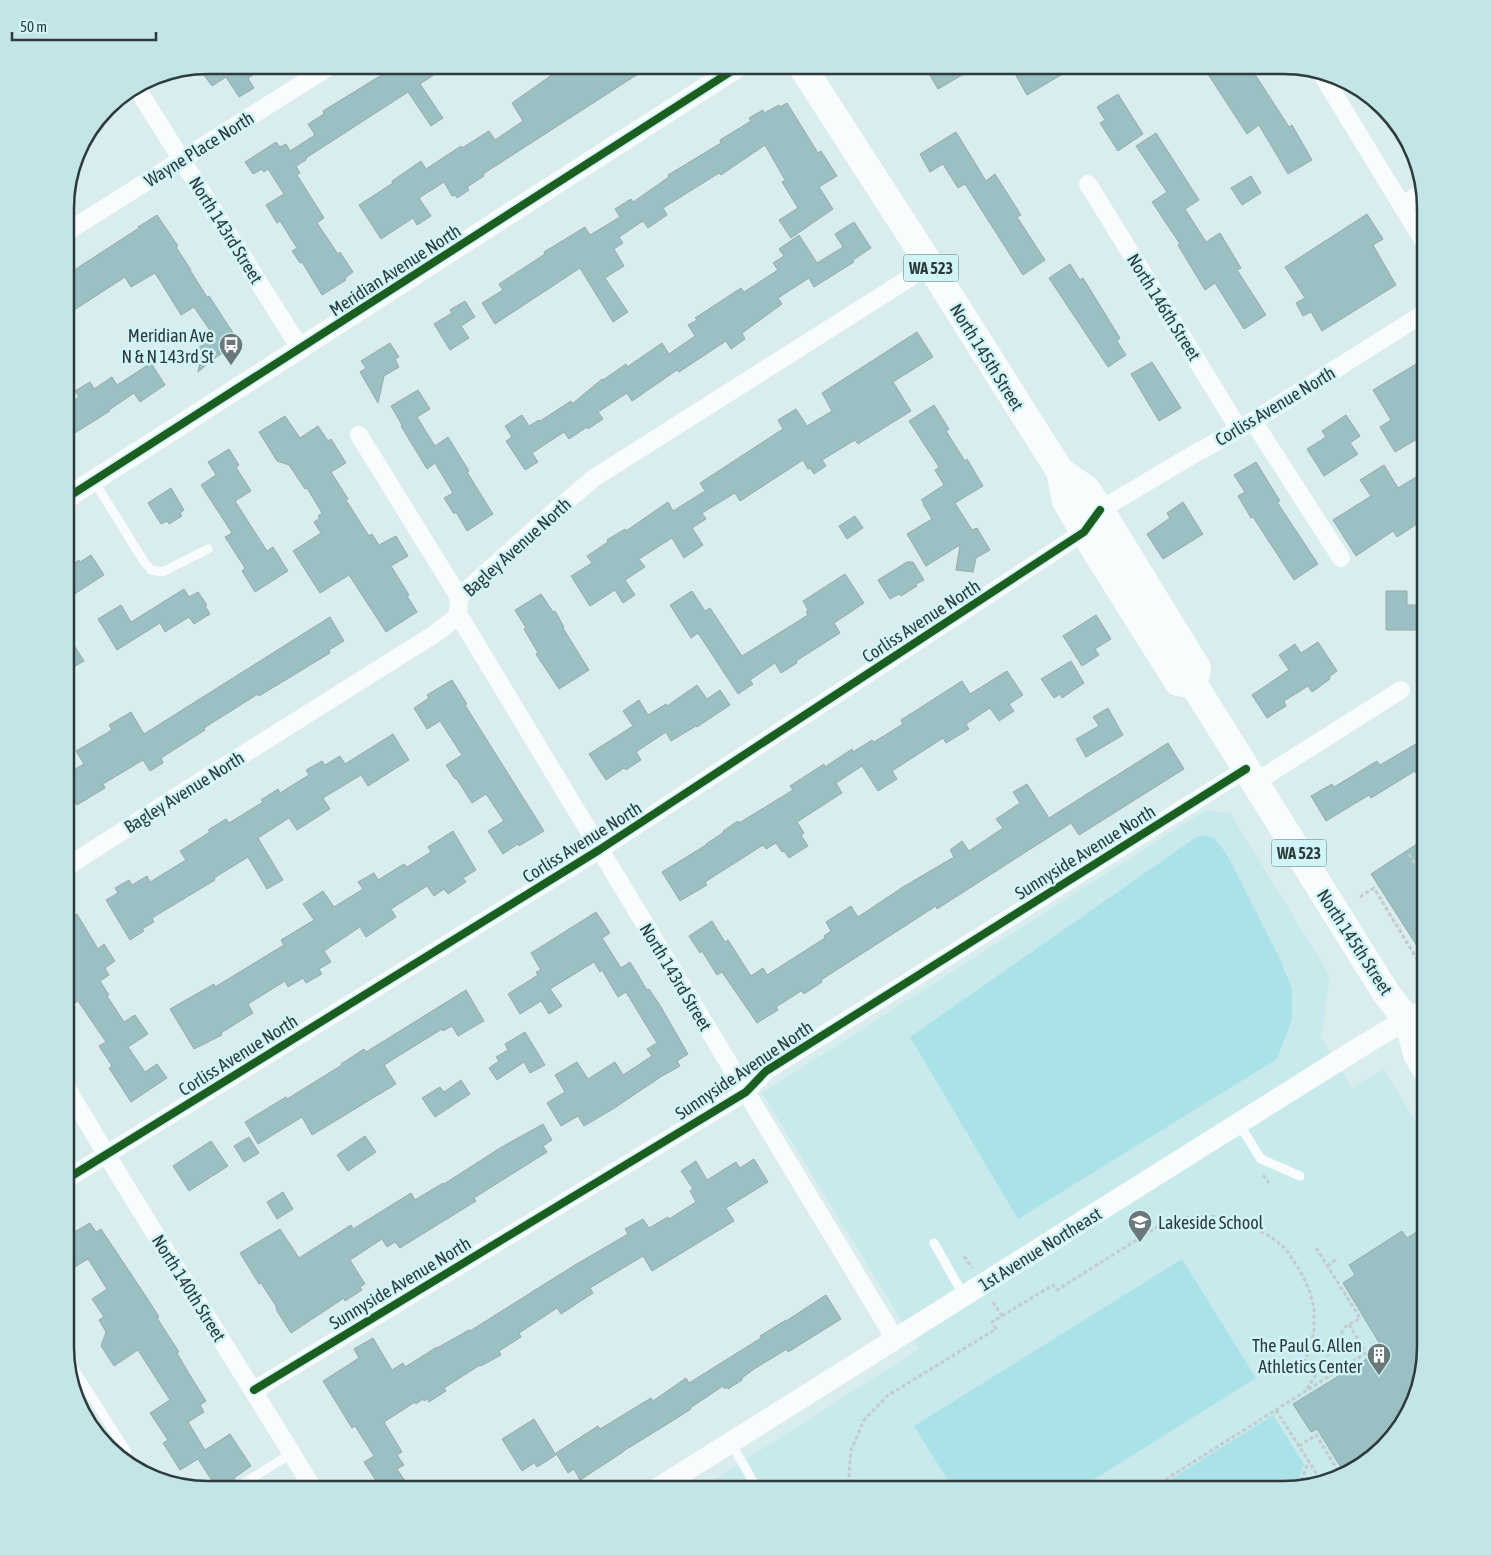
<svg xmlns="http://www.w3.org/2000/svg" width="1491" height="1555" font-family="'Asap Condensed',sans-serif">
	<rect width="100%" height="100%" fill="#d9ecee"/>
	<polygon fill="#c8eaed" points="1206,810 1230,813 1330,976 1321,1037 1352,1088 1384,1069 1426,1139 1426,1347 1411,1410 1377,1455 1337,1479 1283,1490 698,1490 919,1349 762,1093"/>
	<g fill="#abe2e7">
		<polygon points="1203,835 1214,838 1226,853 1279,957 1292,989 1292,1019 1277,1059 1018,1219 910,1037 1195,838"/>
		<polygon points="1182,1259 1256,1378 1077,1490 954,1490 914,1426"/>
		<polygon points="1273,1415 1304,1464 1295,1488 1283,1490 1154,1490"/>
	</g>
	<g fill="#9ac0c4" stroke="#9aa9aa">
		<polygon points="208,65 269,65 248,78 254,88 239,97 226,77 212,86 198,67"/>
		<polygon points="398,65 449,65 420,84 443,118 431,126 408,92 306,158 306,160 296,166 300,173 297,175 324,218 317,223 338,254 340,252 353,272 345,278 346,280 322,295 302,262 300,263 292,251 297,248 280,221 277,223 266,205 284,194 268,169 264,172 262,169 253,174 245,162 276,142 280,147 286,144 290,151 315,135 308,124 324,114 323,111"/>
		<polygon points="566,65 652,65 483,174 484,176 467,187 469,190 457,198 455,195 452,196 444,182 419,198 431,216 417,225 413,218 381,239 359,205 393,183 392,181 421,161 426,169 461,146 462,148 489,131 495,140 523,121 512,103"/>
		<polygon points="924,65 979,65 938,89"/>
		<polygon points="1010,65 1078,65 1027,95"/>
		<polygon points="1202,65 1249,65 1289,127 1292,125 1312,160 1288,174 1259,125 1247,134"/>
		<polygon points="1118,94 1143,134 1118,151 1100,123 1105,120 1097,107"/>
		<polygon points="787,103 818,153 821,151 837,176 819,187 833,209 791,238 779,220 798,208 782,182 785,180 765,145 721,175 719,173 663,208 667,215 648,228 643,221 619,237 623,243 614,249 624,266 605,278 628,312 613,322 580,268 495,324 482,303 503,290 499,284 545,254 544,252 585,227 590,235 620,217 615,209 631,199 633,202 669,177 668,175 721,143 720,140 751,121 749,118 763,110 764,113 779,105 780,107"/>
		<polygon points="956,132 986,181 995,174 1021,215 1017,217 1045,260 1023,275 965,184 958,188 943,164 930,172 920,154"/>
		<polygon points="1156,133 1199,200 1185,209 1206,242 1220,233 1241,268 1237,270 1266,315 1244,329 1215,283 1205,290 1178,245 1180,244 1152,202 1167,192 1136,146"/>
		<polygon points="1251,176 1261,193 1242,205 1231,188"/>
		<polygon points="1367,214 1383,239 1373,245 1396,285 1322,331 1311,312 1303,316 1296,303 1305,298 1285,267"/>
		<polygon points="157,215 178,246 176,247 191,270 190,270 207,297 209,296 239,342 212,360 198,372 202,353 198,348 207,342 203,337 211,332 194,307 181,315 155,273 131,287 125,277 65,316 65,276 139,228 138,227"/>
		<polygon points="854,222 871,248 853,260 854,262 814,287 809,278 778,298 782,304 742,333 745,339 731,349 726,341 679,372 677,370 632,401 627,393 598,412 603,419 588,429 587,427 569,439 564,432 532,453 538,462 525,470 506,441 512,437 505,426 522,415 529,426 539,420 540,421 571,401 572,404 602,379 603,380 626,364 627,367 662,343 669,354 695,336 688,325 697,320 695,318 741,288 744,292 778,270 773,263 784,256 779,249 799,235 817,263 843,247 835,234"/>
		<polygon points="1070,264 1080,280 1083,278 1120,338 1117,341 1126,355 1108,367 1049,278"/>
		<polygon points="465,301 475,317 461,326 469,338 450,350 434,324 452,313 450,310"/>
		<polygon points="917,332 933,357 893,382 911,411 858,444 855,440 822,460 826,466 814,474 810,468 808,469 803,460 740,501 735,493 702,513 706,519 692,528 703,545 684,558 672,538 639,559 645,567 625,580 635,595 623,603 615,590 590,606 571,576 592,563 587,556 608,542 607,540 625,529 626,531 668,502 673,511 705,491 700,483 783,429 778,420 796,409 807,426 832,411 822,393"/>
		<polygon points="390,343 399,357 395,359 399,367 384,376 378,403 360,372 366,368 361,361"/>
		<polygon points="1426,358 1426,434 1395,452 1380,427 1391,420 1373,390"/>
		<polygon points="1152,362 1181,408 1159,421 1131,374"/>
		<polygon points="151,363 165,385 140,402 134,393 109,410 110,411 65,439 65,406 79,397 75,391 90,382 94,389 112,377 117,385"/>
		<polygon points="418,390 430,409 417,417 435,446 448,437 469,471 467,472 493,514 467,531 456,512 454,514 444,498 453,493 435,463 427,469 401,426 402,425 391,406"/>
		<polygon points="934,405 949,429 946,431 965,461 967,459 983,486 955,503 972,530 977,528 990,550 976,558 973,572 956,570 960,545 926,566 907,534 932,519 923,504 924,503 921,500 944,485 935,470 939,467 909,421"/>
		<polygon points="1346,415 1360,436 1350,443 1358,454 1324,476 1307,449 1326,437 1322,431"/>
		<polygon points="285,416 300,438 318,426 328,441 331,439 346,463 331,472 348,499 346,500 369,536 372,534 379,545 396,536 408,556 391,566 409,595 407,596 417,612 386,632 349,575 320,593 293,551 321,533 314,522 320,518 318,516 322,513 307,488 305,489 289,465 277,461 259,432"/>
		<polygon points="229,449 239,465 236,467 251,491 235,501 267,551 273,547 288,571 255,592 242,571 245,568 225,537 232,533 201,485 216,475 208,462"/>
		<polygon points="1256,462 1280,501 1277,502 1318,564 1294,580 1253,517 1251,518 1238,496 1245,492 1234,475"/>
		<polygon points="1384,465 1398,488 1426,471 1426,518 1397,537 1393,531 1356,556 1333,520 1371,496 1360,480"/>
		<polygon points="171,488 184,510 180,513 182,516 169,524 167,521 161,524 148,503"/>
		<polygon points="1183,502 1203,534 1163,559 1147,534 1170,518 1167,513"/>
		<polygon points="855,516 863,528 847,539 839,526"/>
		<polygon points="91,555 104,575 65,600 65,569 79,560 80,562"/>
		<polygon points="907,562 913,562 924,580 916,584 917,586 901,596 899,594 890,599 878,580"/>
		<polygon points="845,574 864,603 834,623 840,633 796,661 797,663 781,673 775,663 750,680 753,684 738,694 698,633 691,638 670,605 692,591 705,611 710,608 742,656 808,615 806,612 808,610 803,601"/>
		<polygon points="184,589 189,597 198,592 207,605 205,606 210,614 194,624 189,617 165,632 160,623 117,650 98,619 121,605 131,622"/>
		<polygon points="1386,591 1407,591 1407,605 1426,605 1426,630 1386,630"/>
		<polygon points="541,594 553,612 555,611 564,627 563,628 589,670 559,689 536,654 538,653 524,629 526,628 515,610"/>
		<polygon points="1096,615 1111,639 1095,649 1099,655 1082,666 1063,636"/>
		<polygon points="330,617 344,641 329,650 330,653 259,696 258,694 204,728 205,730 161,758 163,763 150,771 143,760 103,784 105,788 77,805 65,786 65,775 84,764 76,751 112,730 109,725 131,712 144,734"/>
		<polygon points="65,631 84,661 65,672"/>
		<polygon points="1318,642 1337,671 1329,677 1330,679 1312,692 1308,686 1284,701 1286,706 1267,718 1252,695 1289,670 1279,655 1295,644 1301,653"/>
		<polygon points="1071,661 1084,683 1062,698 1060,694 1054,698 1041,679"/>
		<polygon points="1007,671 1023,695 1009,704 1014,711 999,721 990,708 966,724 969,729 946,743 943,738 892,771 897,779 878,791 862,766 836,783 842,793 797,822 804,833 801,835 808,846 789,858 784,851 782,852 776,843 766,849 763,845 705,882 707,885 680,901 662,872 706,845 706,844 724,832 723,831 738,821 739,823 793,790 790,786 824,764 825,767 852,749 853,752 872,740 874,742 903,724 901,720 962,681 970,694"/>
		<polygon points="452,680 467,704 465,705 544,831 519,846 518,844 503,854 488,831 504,821 486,794 472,803 456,778 455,779 446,765 462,755 440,721 427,729 414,708 429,698 427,695"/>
		<polygon points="697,685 707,699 720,690 730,705 697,727 696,726 671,741 666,732 636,752 641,760 626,770 624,768 606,780 589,754 633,726 623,711 639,700 648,715 666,704 667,706"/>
		<polygon points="1108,708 1123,735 1086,757 1076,739 1099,726 1093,717"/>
		<polygon points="393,734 409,760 368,786 361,775 323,798 330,809 297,830 289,818 258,838 283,880 267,889 248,857 214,878 215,880 152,918 154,922 142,929 144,931 130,940 106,900 118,893 115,888 129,880 132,885 147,876 150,882 186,860 180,851 210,832 208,830 226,819 229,823 263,802 261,800 278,789 280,793 309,775 306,770 322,761 325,765 340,756 345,764"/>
		<polygon points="1426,738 1426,767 1416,773 1415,771 1371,798 1369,795 1326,821 1311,796 1332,784 1334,787 1377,761 1380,765"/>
		<polygon points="1168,743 1184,769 1079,835 1071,823 937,909 936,906 821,980 822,982 804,994 801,991 776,1007 778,1010 757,1023 722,972 717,975 702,951 700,953 689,936 712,921 725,942 728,940 751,976 763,968 767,975 825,938 824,936 831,931 826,922 851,906 858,917 903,887 954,857 950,850 962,841 969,851 1003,828 996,819 1020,803 1013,792 1027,784 1049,818"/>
		<polygon points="453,831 476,870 463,878 466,882 448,894 444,889 434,896 427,886 391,909 396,917 366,937 360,927 324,951 331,962 319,969 322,974 306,983 303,978 288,987 285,981 248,1004 253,1013 221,1033 222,1035 194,1049 170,1009 214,984 215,987 284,945 281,940 314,920 303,904 323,891 334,907 363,889 358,882 374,873 378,880 404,864 407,867 431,852 428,847"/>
		<polygon points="1426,838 1426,960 1371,874"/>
		<polygon points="596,912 610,933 602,938 621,968 630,962 647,990 649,989 661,1007 688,1054 677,1061 680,1066 662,1076 613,1109 584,1126 578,1116 561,1126 547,1103 565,1092 555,1075 577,1062 588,1079 615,1062 623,1075 652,1056 647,1049 657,1043 626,992 618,997 602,970 600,972 594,962 550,989 562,1006 549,1014 541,1001 520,1014 508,994 538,975 536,972 541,970 531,953"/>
		<polygon points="77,914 98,949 104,944 115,961 105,968 109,975 100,981 109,995 107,996 124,1022 135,1015 148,1034 128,1047 145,1072 157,1064 167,1078 131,1102 109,1068 112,1066 99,1046 106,1042 78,1001 73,1004 65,992 65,921"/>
		<polygon points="466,990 484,1021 458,1036 452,1026 443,1031 442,1029 384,1065 396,1084 312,1135 302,1117 258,1144 245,1122 286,1097 287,1099 342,1065 341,1064 364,1049 366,1052"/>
		<polygon points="525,1032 545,1065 530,1073 524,1062 497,1080 489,1068 499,1061 496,1057 508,1050 505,1044"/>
		<polygon points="461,1080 470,1094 435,1117 422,1098 440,1087 444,1092"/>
		<polygon points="543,1124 552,1140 543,1146 547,1152 474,1198 476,1201 400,1248 395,1242 387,1247 382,1239 350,1260 365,1284 360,1287 362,1290 345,1301 344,1298 291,1333 277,1311 276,1306 261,1283 259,1284 240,1253 280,1229 299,1258 351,1225 353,1229 411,1193 415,1200 443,1183 444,1184 500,1148"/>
		<polygon points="365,1136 376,1152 348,1171 337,1155"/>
		<polygon points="249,1137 259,1153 244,1162 234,1146"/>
		<polygon points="211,1141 228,1166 189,1191 173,1166"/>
		<polygon points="754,1159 768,1182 726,1208 734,1221 652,1271 643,1256 590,1288 593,1293 561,1314 557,1308 519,1333 521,1337 499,1351 501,1355 481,1366 480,1365 444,1388 446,1391 429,1402 427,1399 424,1401 423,1399 416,1404 415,1402 384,1422 402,1452 397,1455 404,1465 397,1469 411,1490 382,1490 364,1462 374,1456 355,1426 352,1428 323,1381 359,1358 354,1349 373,1338 392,1370 403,1363 405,1367 437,1347 437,1348 469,1330 470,1331 575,1265 628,1234 625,1229 643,1219 649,1228 668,1217 669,1219 696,1202 690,1191 693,1189 681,1171 696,1161 707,1180 736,1162 740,1168"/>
		<polygon points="283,1192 293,1209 277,1219 267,1202"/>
		<polygon points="90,1223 96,1232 101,1229 149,1301 159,1317 157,1318 179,1352 177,1353 188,1372 206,1401 200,1405 204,1412 188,1422 205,1450 230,1434 251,1466 234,1478 236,1481 225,1490 218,1490 198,1459 180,1470 163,1443 168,1440 150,1413 170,1400 138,1350 114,1366 101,1346 106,1332 99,1320 104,1317 92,1299 107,1289 88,1259 73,1268 65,1256 74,1250 71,1246 74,1244 69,1235"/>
		<polygon points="1426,1226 1426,1347 1411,1410 1377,1455 1345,1474 1317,1429 1311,1432 1293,1404 1383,1349 1343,1283 1355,1275 1349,1265 1402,1231 1407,1238"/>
		<polygon points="826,1295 841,1319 788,1352 787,1349 754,1369 742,1378 742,1380 728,1389 727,1387 725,1389 723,1386 690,1408 691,1409 677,1418 622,1452 623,1452 580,1480 574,1469 568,1473 556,1453 598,1426 600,1429 651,1398 653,1401 686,1378 689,1383 761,1338 760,1336 786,1320 786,1321"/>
		<polygon points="534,1419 556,1455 537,1467 534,1463 522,1471 502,1439"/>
	</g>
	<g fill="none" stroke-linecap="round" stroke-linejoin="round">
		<g stroke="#c3cbcc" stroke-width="3" stroke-dasharray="4 2.5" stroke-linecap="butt">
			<polyline points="1421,846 1426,853"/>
			<polyline points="1409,854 1426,881"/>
			<polyline points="1360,897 1374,888 1426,974"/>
			<polyline points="1263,1175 1269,1183"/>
			<polyline points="964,1256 972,1268"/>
			<polyline points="1327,1266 1338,1258"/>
			<polyline points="1002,1316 1053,1285 1057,1290 1162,1224 1183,1218 1207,1216 1227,1217 1247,1224 1270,1236 1286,1249 1302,1274 1310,1292 1314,1309 1314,1329 1311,1347 1302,1366 1315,1376"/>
			<polyline points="1307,1389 1345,1327 1360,1318 1315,1246"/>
			<polyline points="1276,1410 1322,1482"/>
			<polyline points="1299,1446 1316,1435 1337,1469 1320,1480"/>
			<polyline points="1299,1487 1308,1462"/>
			<polyline points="851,1490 849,1474 851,1450 864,1420 887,1396 996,1329 992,1322 1002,1316 993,1302"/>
			<polyline points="1149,1490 1366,1353 1349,1324"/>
		</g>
		<g stroke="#f9fcfc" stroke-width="9">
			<polyline points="94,481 143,560 151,570 162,572 208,549"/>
			<polyline points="1239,1124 1261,1159 1300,1176"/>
			<polyline points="934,1243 964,1296"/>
			<polyline points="67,1358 127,1452"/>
			<polyline points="731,1443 758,1490"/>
			<polyline points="233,1490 292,1453"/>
		</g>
		<g stroke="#f9fcfc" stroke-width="18">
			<polyline points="1321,73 1426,245"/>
			<polyline points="136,87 300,348"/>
			<polyline points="1088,184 1239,429"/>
			<polyline points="1402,206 1423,192"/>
			<polyline points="65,233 332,65"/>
			<polyline points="1253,421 1341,558"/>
			<polyline points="359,435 459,597"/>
			<polyline points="1100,510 1184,460 1253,421 1426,312"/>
			<polyline points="458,614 895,1339"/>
			<polyline points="1254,783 1401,690"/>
			<polyline points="65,868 174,798 433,635 453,620 458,614 459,597 555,511 594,478 930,265"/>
			<path d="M65 1085C145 1222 232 1354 314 1490"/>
			<polyline points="65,1180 599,850 1084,532"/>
			<polyline points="254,1390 746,1092 766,1071 1246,769"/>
		</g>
		<g stroke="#f9fcfc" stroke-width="21">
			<polyline points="65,499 741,65"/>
			<polyline points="655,1490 1365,1044 1407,1019 1426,1010"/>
		</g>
		<g stroke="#f9fcfc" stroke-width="28">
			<polyline points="801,65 930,265 1060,471 1066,501 1084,532 1178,682 1194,685"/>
			<polyline points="1060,471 1086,489 1100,510 1197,668 1194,685 1386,993 1426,1044"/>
			<polyline points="1410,1027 1417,1054 1426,1069"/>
		</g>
		<defs>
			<g id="cycleway">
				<polyline points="65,499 741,65"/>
				<polyline points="65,1180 599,850 1084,532 1100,510"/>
				<polyline points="254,1390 746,1092 766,1071 1246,769"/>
			</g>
		</defs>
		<use href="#cycleway" stroke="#d0f4f7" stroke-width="11"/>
		<use href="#cycleway" stroke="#1b5e20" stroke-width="8"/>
	</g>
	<defs>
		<symbol id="bus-pin" viewBox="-11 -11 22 30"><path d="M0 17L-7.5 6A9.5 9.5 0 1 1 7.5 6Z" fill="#69797a" stroke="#d0f4f7"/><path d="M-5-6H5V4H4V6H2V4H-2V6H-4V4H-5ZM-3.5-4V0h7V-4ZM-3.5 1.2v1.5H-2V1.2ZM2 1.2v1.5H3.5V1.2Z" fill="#fff"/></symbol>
		<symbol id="school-pin" viewBox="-11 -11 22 30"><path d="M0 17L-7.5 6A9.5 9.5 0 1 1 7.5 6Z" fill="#69797a" stroke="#d0f4f7"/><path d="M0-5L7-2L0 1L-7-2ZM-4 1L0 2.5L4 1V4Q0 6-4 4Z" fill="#fff"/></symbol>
		<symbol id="building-pin" viewBox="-11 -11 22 30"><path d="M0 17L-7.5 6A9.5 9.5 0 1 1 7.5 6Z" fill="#69797a" stroke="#d0f4f7"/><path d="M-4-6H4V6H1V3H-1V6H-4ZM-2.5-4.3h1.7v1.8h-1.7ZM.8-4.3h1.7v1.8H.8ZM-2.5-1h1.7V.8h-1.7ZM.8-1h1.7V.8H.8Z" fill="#fff"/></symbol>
	</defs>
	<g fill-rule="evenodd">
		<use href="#bus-pin" x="217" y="331" width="28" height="38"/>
		<use href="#school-pin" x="1126" y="1208" width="28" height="38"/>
		<use href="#building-pin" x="1365" y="1341" width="28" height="38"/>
	</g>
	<g text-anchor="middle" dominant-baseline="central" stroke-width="5" stroke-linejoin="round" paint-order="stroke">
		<g fill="#d0f4f7" stroke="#5e7274" stroke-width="1">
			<rect x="903.5" y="254.5" width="55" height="27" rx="4"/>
			<rect x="1271.5" y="839.5" width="55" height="27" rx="4"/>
		</g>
		<g font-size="16" font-weight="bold" fill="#2d3b3c">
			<text x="931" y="268">WA 523</text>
			<text x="1299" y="853">WA 523</text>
		</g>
		<g font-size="18" fill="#2d3b3c" stroke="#d0f4f7">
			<text transform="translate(199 149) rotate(-32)">Wayne Place North</text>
			<text transform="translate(226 230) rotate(58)">North 143rd Street</text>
			<text transform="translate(395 270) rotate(-33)">Meridian Avenue North</text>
			<text transform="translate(1164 307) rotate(58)">North 146th Street</text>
			<text transform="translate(987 357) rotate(58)">North 145th Street</text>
			<text transform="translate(1275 406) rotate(-31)">Corliss Avenue North</text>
			<text transform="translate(517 547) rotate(-42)">Bagley Avenue North</text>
			<text transform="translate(921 621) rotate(-33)">Corliss Avenue North</text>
			<text transform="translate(184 792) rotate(-32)">Bagley Avenue North</text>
			<text transform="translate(582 842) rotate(-32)">Corliss Avenue North</text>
			<text transform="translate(1085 852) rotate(-32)">Sunnyside Avenue North</text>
			<text transform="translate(1355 942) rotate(57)">North 145th Street</text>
			<text transform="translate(676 977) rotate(59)">North 143rd Street</text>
			<text transform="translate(238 1055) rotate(-32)">Corliss Avenue North</text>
			<text transform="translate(744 1070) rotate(-34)">Sunnyside Avenue North</text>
			<text transform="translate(1040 1249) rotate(-32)">1st Avenue Northeast</text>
			<text transform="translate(400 1283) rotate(-31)">Sunnyside Avenue North</text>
			<text transform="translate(189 1288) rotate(58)">North 140th Street</text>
		</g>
		<g font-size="18" fill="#2d3b3c" stroke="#d0f4f7" text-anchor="end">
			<text x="214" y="335">Meridian Ave<tspan x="214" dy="21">N &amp; N 143rd St</tspan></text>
			<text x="1158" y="1222" text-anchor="start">Lakeside School</text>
			<text x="1362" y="1345">The Paul G. Allen<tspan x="1362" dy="21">Athletics Center</tspan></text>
		</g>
	</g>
	<path d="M0 0H1491V1555H0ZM208 74H1283A134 134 0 0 1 1417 208V1347A134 134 0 0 1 1283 1481H208A134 134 0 0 1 74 1347V208A134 134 0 0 1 208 74Z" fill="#c3e5e8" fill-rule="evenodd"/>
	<path fill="none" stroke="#2d3b3c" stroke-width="2.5" d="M208 74H1283A134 134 0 0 1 1417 208V1347A134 134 0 0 1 1283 1481H208A134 134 0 0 1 74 1347V208A134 134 0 0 1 208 74Z"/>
	<path d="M12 32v8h144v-8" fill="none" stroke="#2d3b3c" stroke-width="2.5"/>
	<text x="20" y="32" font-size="15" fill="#2d3b3c" stroke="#d0f4f7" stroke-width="4" paint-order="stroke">50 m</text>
</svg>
